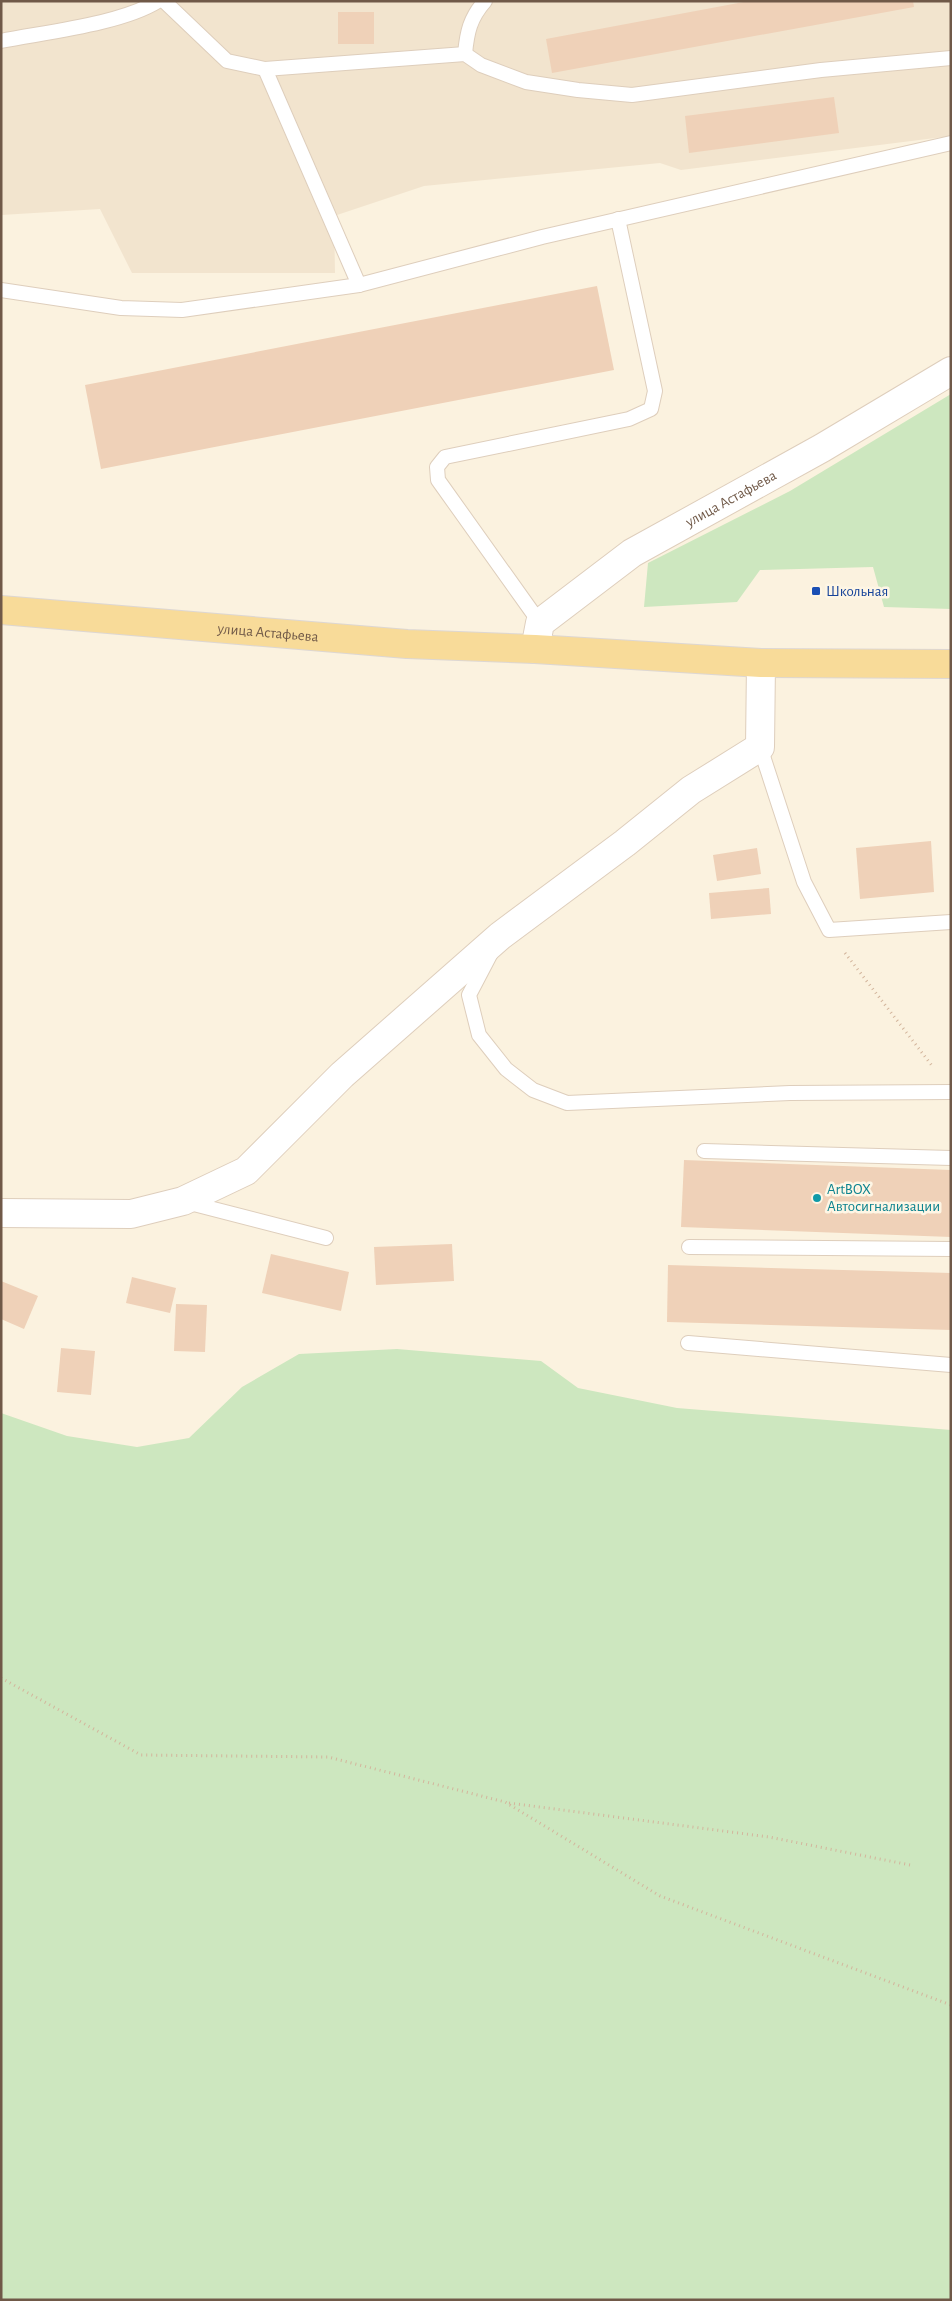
<svg xmlns="http://www.w3.org/2000/svg" width="952" height="2301" font-family="'Alegreya Sans',sans-serif">
	<rect width="100%" height="100%" fill="#fbf2df"/>
	<polygon fill="#f2e4ce" points="1,1 951,1 951,136 681,170 660,163 424,186 334,216 335,273 132,273 100,209 1,215"/>
	<g fill="#cde7bf">
		<polygon points="951,394 951,609 884,607 873,567 760,570 737,602 644,607 648,563 790,491"/>
		<polygon points="397,1349 541,1361 578,1388 677,1408 951,1430 951,2300 1,2300 1,1413 67,1436 137,1447 189,1438 242,1387 299,1354"/>
	</g>
	<g fill="#efd1b8">
		<polygon points="749,1 913,1 914,7 552,73 546,39"/>
		<rect x="338" y="12" width="36" height="32"/>
		<polygon points="834,97 839,133 689,153 685,116"/>
		<polygon points="597,286 614,370 101,469 85,385"/>
		<polygon points="931,841 934,892 860,899 856,848"/>
		<polygon points="757,848 761,874 717,881 713,855"/>
		<polygon points="769,888 771,914 711,919 709,893"/>
		<polygon points="684,1160 951,1170 951,1237 681,1227"/>
		<polygon points="452,1244 454,1281 376,1285 374,1247"/>
		<polygon points="271,1254 349,1272 341,1311 262,1293"/>
		<polygon points="668,1265 951,1273 951,1330 667,1322"/>
		<polygon points="132,1277 176,1288 170,1313 126,1303"/>
		<polygon points="1,1281 38,1296 24,1329 1,1319"/>
		<polygon points="176,1304 207,1305 205,1352 174,1351"/>
		<polygon points="61,1348 95,1351 91,1395 57,1392"/>
	</g>
	<g fill="none" stroke-linecap="round" stroke-linejoin="round">
		<defs>
			<g id="lane">
				<polyline points="164,1 227,61 265,69 465,54 481,65 526,82 578,90 632,95 821,70 951,58"/>
				<path d="M1 41C46 32 121 24 158 1"/>
				<path d="M465 54C467 32 470 18 485 1"/>
				<polyline points="265,69 359,285"/>
				<polyline points="1,290 121,308 182,310 359,285 542,237 951,143"/>
				<polyline points="540,623 438,480 437,467 445,457 629,419 651,409 655,391 618,219"/>
				<polyline points="760,747 804,882 829,930 951,922"/>
				<polyline points="491,953 469,995 479,1035 506,1069 533,1090 567,1103 790,1093 951,1092"/>
				<polyline points="704,1151 951,1158"/>
				<polyline points="186,1202 326,1238"/>
				<polyline points="689,1247 951,1249"/>
				<polyline points="688,1343 951,1365"/>
			</g>
			<g id="street">
				<path id="s1" d="M535 649 540 623 632 553 822 448 951 371"/>
				<polyline points="1,1213 131,1214 183,1201 246,1171 342,1075 500,936 625,843 691,790 760,747 761,663"/>
			</g>
			<g id="primary">
				<path id="s2" d="M1 610 407 644 535 649 761 663 951 664"/>
			</g>
		</defs>
		<use href="#lane" stroke="#decebc" stroke-width="16"/>
		<use href="#street" stroke="#decebc" stroke-width="30"/>
		<use href="#primary" stroke="#ddd7d3" stroke-width="30"/>
		<g stroke="#d3b59c" stroke-width="3" stroke-dasharray="1 4" stroke-linecap="butt">
			<polyline points="845,953 933,1067"/>
			<polyline points="1,1678 141,1755 328,1757 505,1802 660,1896 951,2005"/>
			<polyline points="509,1803 769,1837 910,1865"/>
		</g>
		<use href="#lane" stroke="#fff" stroke-width="14"/>
		<use href="#street" stroke="#fff" stroke-width="28"/>
		<use href="#primary" stroke="#f8db99" stroke-width="28"/>
	</g>
	<rect fill="#1a4fb4" stroke="#fef6e5" stroke-width="2" x="811" y="586" width="10" height="10" rx="2.5"/>
	<circle fill="#0f9aa8" stroke="#fef6e5" stroke-width="2" cx="817" cy="1198" r="5"/>
	<g text-anchor="middle" dominant-baseline="central" stroke-width="5" stroke-linejoin="round" paint-order="stroke">
		<g font-size="15" fill="#705948" stroke="#fef6e5">
			<text stroke="none"><textPath href="#s1" startOffset="255">улица Астафьева</textPath></text>
			<text stroke="none"><textPath href="#s2" startOffset="268">улица Астафьева</textPath></text>
		</g>
		<g font-size="15" fill="#164399" stroke="#fef6e5" text-anchor="start">
			<text x="826" y="591">Школьная</text>
		</g>
		<g font-size="15" fill="#0d838f" stroke="#fef6e5" text-anchor="start">
			<text x="827" y="1189">ArtBOX<tspan x="827" dy="17">Автосигнализации</tspan></text>
		</g>
	</g>
	<rect width="952" height="2301" fill="none" stroke="#705948" stroke-width="5"/>
</svg>
